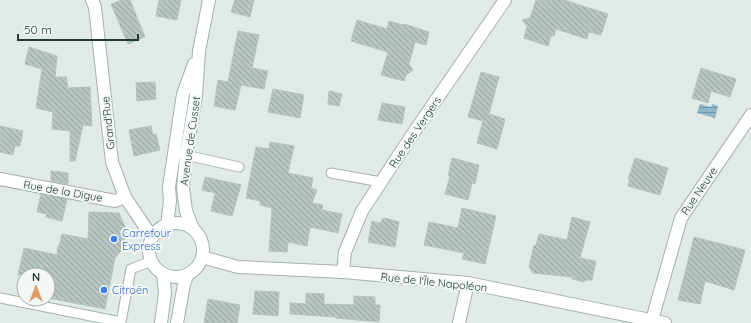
<svg xmlns="http://www.w3.org/2000/svg" width="751" height="323" font-family="Quicksand,sans-serif">
	<defs>
		<pattern id="water-rules" width="6" height="5" patternUnits="userSpaceOnUse"><rect width="6" height="5" fill="#91b6c9"/><path d="M0 2.5h6" fill="none" stroke="#7695a4"/></pattern>
		<pattern id="building-back-hatch" width="6" height="6" patternUnits="userSpaceOnUse"><rect width="6" height="6" fill="#b8c5c1"/><path d="M-1 5l2 2M0 0l6 6M5-1l2 2" fill="none" stroke="#95a19e"/></pattern>
	</defs>
	<rect width="100%" height="100%" fill="#e2eae8"/>
	<polygon fill="url(#water-rules)" points="700,104 711,107 712,104 718,106 715,118 697,113"/>
	<g fill="url(#building-back-hatch)" stroke="#b5c3c0">
		<polygon points="122,0 130,0 145,37 128,44 111,4"/>
		<polygon points="159,0 181,0 177,20 156,16"/>
		<polygon points="235,0 254,0 250,17 231,12"/>
		<polygon points="536,0 564,0 608,14 601,35 589,32 587,39 556,29 554,36 551,36 548,46 524,38 527,26 522,20 530,18"/>
		<polygon points="357,20 387,29 389,21 403,25 404,24 429,32 426,45 415,42 409,64 413,70 406,75 404,81 381,75 388,52 351,41"/>
		<polygon points="238,31 259,35 252,68 268,71 264,89 241,85 235,110 214,106 218,80 228,82"/>
		<polygon points="29,47 57,56 55,77 66,77 68,88 90,87 92,126 83,125 75,161 70,161 70,131 52,129 53,112 36,108 42,69 25,64"/>
		<polygon points="701,68 736,79 730,97 711,91 708,103 692,98"/>
		<polygon points="481,72 499,77 489,114 505,119 497,149 477,143 483,121 468,117"/>
		<polygon points="155,82 156,99 137,101 136,83"/>
		<polygon points="273,89 304,95 300,118 268,112"/>
		<polygon points="329,91 342,94 339,106 328,104"/>
		<polygon points="382,103 405,107 402,124 378,120"/>
		<polygon points="0,126 23,131 20,146 15,146 13,155 0,152"/>
		<polygon points="151,126 153,135 156,134 160,150 134,156 129,130"/>
		<polygon points="270,142 294,146 288,173 313,178 311,188 317,190 312,203 323,205 322,210 342,214 338,233 310,227 307,246 288,242 287,252 269,251 272,208 260,205 260,201 246,198 256,147 269,149"/>
		<polygon points="452,158 479,165 475,184 472,183 468,200 445,194 450,176 448,176"/>
		<polygon points="635,158 668,168 660,195 628,186 630,179 628,179"/>
		<polygon points="51,171 68,173 68,184 51,181"/>
		<polygon points="205,177 241,185 232,216 211,211 215,193 202,190"/>
		<polygon points="41,194 67,199 62,221 46,217 47,214 37,212"/>
		<polygon points="462,208 496,216 485,264 462,259 464,253 424,245 429,222 458,228"/>
		<polygon points="89,212 119,213 126,229 124,247 115,258 105,309 48,298 48,275 18,275 24,248 57,255 58,246 59,246 62,234 88,239"/>
		<polygon points="572,217 590,222 580,258 596,261 592,280 585,280 584,282 572,279 572,277 533,273 529,267 534,245 536,246 539,234 567,240"/>
		<polygon points="385,218 399,222 395,247 368,242 372,221 381,223 382,219 384,219"/>
		<polygon points="694,237 745,250 734,290 705,281 700,304 678,300"/>
		<polygon points="255,291 279,292 278,316 253,314"/>
		<polygon points="306,293 324,294 324,304 354,305 354,296 375,297 375,305 380,305 379,322 336,318 336,317 290,314 290,303 306,304"/>
		<polygon points="208,299 240,305 237,323 204,323"/>
	</g>
	<g fill="none" stroke-linecap="round" stroke-linejoin="round">
		<defs>
			<g id="lane">
				<polyline points="181,154 239,167"/>
				<polyline points="331,173 381,182"/>
				<polyline points="0,298 121,322 131,269 151,261"/>
			</g>
			<g id="street">
				<polyline points="92,0 95,7 112,162 125,197 152,237"/>
				<polyline points="0,179 115,201 125,197"/>
				<polyline points="202,257 238,267 343,272 468,283 665,323"/>
				<polyline points="343,272 345,252 362,211 412,135 505,0"/>
				<polyline points="652,320 681,218 751,115"/>
				<polyline points="459,323 468,283"/>
			</g>
			<g id="secondary">
				<circle cx="176" cy="250" r="27"/>
				<polyline points="167,225 170,201 169,187 183,94 194,64"/>
				<polyline points="193,229 186,211 183,188 186,155 196,96 199,51 209,0"/>
				<polyline points="161,323 165,293 163,274"/>
				<polyline points="177,323 184,284 188,274"/>
			</g>
		</defs>
		<use href="#lane" stroke="#a5b1af" stroke-width="11"/>
		<use href="#street" stroke="#a5b1af" stroke-width="14"/>
		<use href="#secondary" stroke="#9fb2ae" stroke-width="14"/>
		<use href="#lane" stroke="#fff" stroke-width="9"/>
		<use href="#street" stroke="#fff" stroke-width="12"/>
		<use href="#secondary" stroke="#fff" stroke-width="12"/>
	</g>
	<g fill="#3f7fe0" stroke="#f2f7f6" stroke-width="1.5">
		<circle cx="114" cy="239" r="4"/>
		<circle cx="104" cy="290" r="4"/>
	</g>
	<g text-anchor="middle" dominant-baseline="central" stroke-width="4" stroke-linejoin="round" paint-order="stroke">
		<g font-size="11" fill="#243937" stroke="#f2f7f6">
			<text transform="translate(108 123) rotate(-96)">Grand'Rue</text>
			<text transform="translate(415 132) rotate(-56)">Rue des Vergers</text>
			<text transform="translate(190 141) rotate(-82)">Avenue de Cusset</text>
			<text transform="translate(63 191) rotate(10)">Rue de la Digue</text>
			<text transform="translate(699 191) rotate(-56)">Rue Neuve</text>
			<text transform="translate(434 282) rotate(6)">Rue de l'Île Napoléon</text>
		</g>
		<g font-size="11" fill="#366cbe" stroke="#f2f7f6" text-anchor="start">
			<text x="122" y="233">Carrefour<tspan x="122" dy="13">Express</tspan></text>
			<text x="112" y="290">Citroën</text>
		</g>
	</g>
	<g transform="translate(36 287)"><circle r="19" fill="#f2f7f6" stroke="#a0abaa"/>
	<path d="M0-3L7 15L0 10L-7 15Z" fill="#e09b6a"/>
	<text y="-6" font-size="11" font-weight="bold" text-anchor="middle" fill="#243937">N</text>
	</g>
	<path d="M18 34v6h120v-6" fill="none" stroke="#243937" stroke-width="2"/>
	<text x="24" y="34" font-size="12" fill="#243937" stroke="#f2f7f6" stroke-width="3" paint-order="stroke">50 m</text>
</svg>
